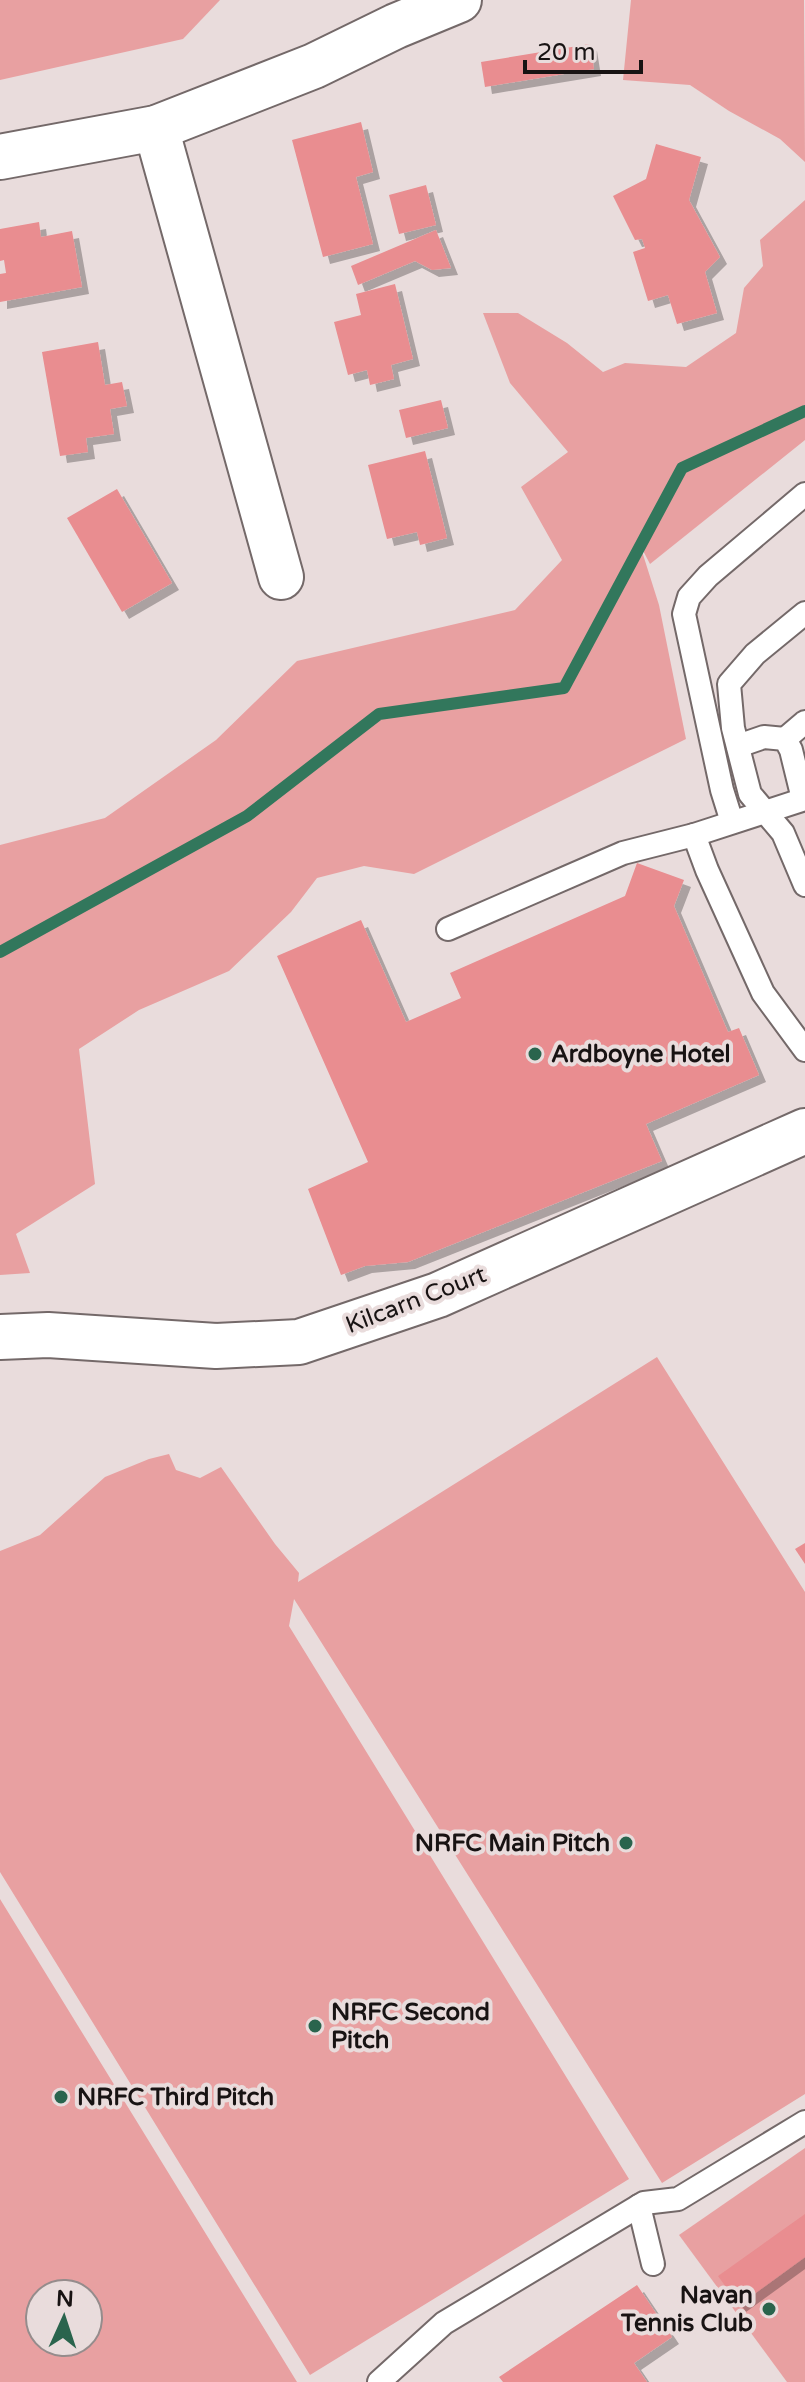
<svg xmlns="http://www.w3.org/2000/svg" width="805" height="2382" font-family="'Varela Round',sans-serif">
	<defs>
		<filter id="shadow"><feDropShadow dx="7" dy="7" stdDeviation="0" flood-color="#0004"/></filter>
	</defs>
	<rect width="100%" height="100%" fill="#e9dcdc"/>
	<g fill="#e8a0a1" fill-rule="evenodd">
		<polygon points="0,0 220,0 183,39 0,80"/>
		<polygon points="631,0 804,0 805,162 780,139 729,111 690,85 623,80"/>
		<polygon points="805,200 805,440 650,564 640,545 659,605 686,739 414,874 364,866 317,878 291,912 229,971 139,1010 79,1049 95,1184 16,1234 30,1273 0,1275 0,845 105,818 216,740 297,661 515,610 562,560 521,487 568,452 510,383 483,313 518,313 567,343 603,372 625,363 686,367 736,333 744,288 763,266 760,240"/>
		<polygon points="657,1357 805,1592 805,2094 662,2183 294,1599 289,1626 629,2179 310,2375 0,1872 0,1551 40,1535 105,1477 149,1459 169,1454 176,1470 200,1478 221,1467 275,1544 299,1573 298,1582"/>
		<path d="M0 1899 297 2382H0ZM40 2294H88V2342H40Z"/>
		<polygon points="805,2148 805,2382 787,2382 679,2235"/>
	</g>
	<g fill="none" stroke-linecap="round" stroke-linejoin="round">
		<polyline stroke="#32775c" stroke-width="12" points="0,952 247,816 379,714 564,688 682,468 805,411"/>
	</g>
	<g fill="#e98d90" filter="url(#shadow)">
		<polygon points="590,44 594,69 485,87 481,62"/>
		<polygon points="361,122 373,172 356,177 373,244 323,257 292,140"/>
		<polygon points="656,144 701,157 689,200 720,257 705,272 717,313 677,324 668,295 648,301 633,252 645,248 642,239 635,240 613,196 646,179"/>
		<polygon points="426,185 436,225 399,234 389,195"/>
		<polygon points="39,222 41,237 72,231 82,287 0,302 0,274 6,273 4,260 0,261 0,229"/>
		<polygon points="436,230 451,268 432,270 415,261 358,285 351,266"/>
		<polygon points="395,284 413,359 391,365 394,379 370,385 367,370 348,375 334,322 361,315 356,294"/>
		<polygon points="98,342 105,385 122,382 127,406 110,409 114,434 86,438 88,452 60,456 42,352"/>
		<polygon points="441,400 448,428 406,438 399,410"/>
		<polygon points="425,451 447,538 420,545 417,532 387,539 368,465"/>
		<polygon points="117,489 172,583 122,612 67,518"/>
		<polygon points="637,863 684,880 674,906 728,1032 739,1028 759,1075 646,1124 662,1161 408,1262 365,1266 341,1275 308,1189 368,1162 277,956 361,920 406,1022 461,998 450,973 625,896"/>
		<polygon points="805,1543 805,1564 795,1549"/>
		<polygon points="805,2214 805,2257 739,2305 718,2276"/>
		<polygon points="637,2285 672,2337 634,2363 647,2382 503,2382 499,2377"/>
	</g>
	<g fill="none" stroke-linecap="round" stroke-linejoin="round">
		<defs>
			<g id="lane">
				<polyline points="805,613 755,654 729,684 733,728 750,794 783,833 805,885"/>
				<polyline points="785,739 805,722"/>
				<polyline points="738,746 764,737 785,739 791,750 803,799"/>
				<polyline points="732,822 722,790 684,614 689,597 708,576 805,494"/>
				<polyline points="694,835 707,870 763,993 805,1050"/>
				<polyline points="448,929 623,853 694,835 805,799"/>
				<polyline points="639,2206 653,2264"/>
				<polyline points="379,2382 444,2323 644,2203 678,2199 805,2122"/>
			</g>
			<g id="street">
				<polyline points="156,128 281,577"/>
				<polyline points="0,157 156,128 314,66 396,26 459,0"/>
				<polyline points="0,1337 48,1335 216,1346 299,1342 438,1295 805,1131"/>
			</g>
		</defs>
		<use href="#lane" stroke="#746969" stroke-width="26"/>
		<use href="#street" stroke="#746969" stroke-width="48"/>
		<use href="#lane" stroke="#fff" stroke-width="22"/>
		<use href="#street" stroke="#fff" stroke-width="44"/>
	</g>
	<g fill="#2a644d" stroke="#e9dcdc" stroke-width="3">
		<circle cx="535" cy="1054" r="8"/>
		<circle cx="626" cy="1843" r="8"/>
		<circle cx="315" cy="2026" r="8"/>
		<circle cx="61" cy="2097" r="8"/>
		<circle cx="769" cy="2309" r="8"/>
	</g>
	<g text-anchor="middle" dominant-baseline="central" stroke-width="8" stroke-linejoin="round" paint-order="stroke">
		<g font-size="24" font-weight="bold" fill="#181313" stroke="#e9dcdc" text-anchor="start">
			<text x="551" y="1054">Ardboyne Hotel</text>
			<text x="610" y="1843" text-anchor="end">NRFC Main Pitch</text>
			<text x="331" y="2012">NRFC Second<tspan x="331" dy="28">Pitch</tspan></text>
			<text x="77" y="2097">NRFC Third Pitch</text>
			<text x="753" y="2295" text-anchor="end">Navan<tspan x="753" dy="28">Tennis Club</tspan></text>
		</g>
		<g font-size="24" fill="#181313" stroke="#e9dcdc">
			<text transform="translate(416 1300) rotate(-21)">Kilcarn Court</text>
		</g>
	</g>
	<g transform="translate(64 2318) rotate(3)"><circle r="38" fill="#e9dcdc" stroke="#958c8c" stroke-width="2"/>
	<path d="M0-6L14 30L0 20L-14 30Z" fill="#2a644d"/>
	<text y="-12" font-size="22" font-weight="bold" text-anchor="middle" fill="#181313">N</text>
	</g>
	<path d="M525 60v12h116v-12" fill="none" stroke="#181313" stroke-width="4"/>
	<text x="537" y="60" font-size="24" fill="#181313" stroke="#e9dcdc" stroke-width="6" paint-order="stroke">20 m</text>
</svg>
